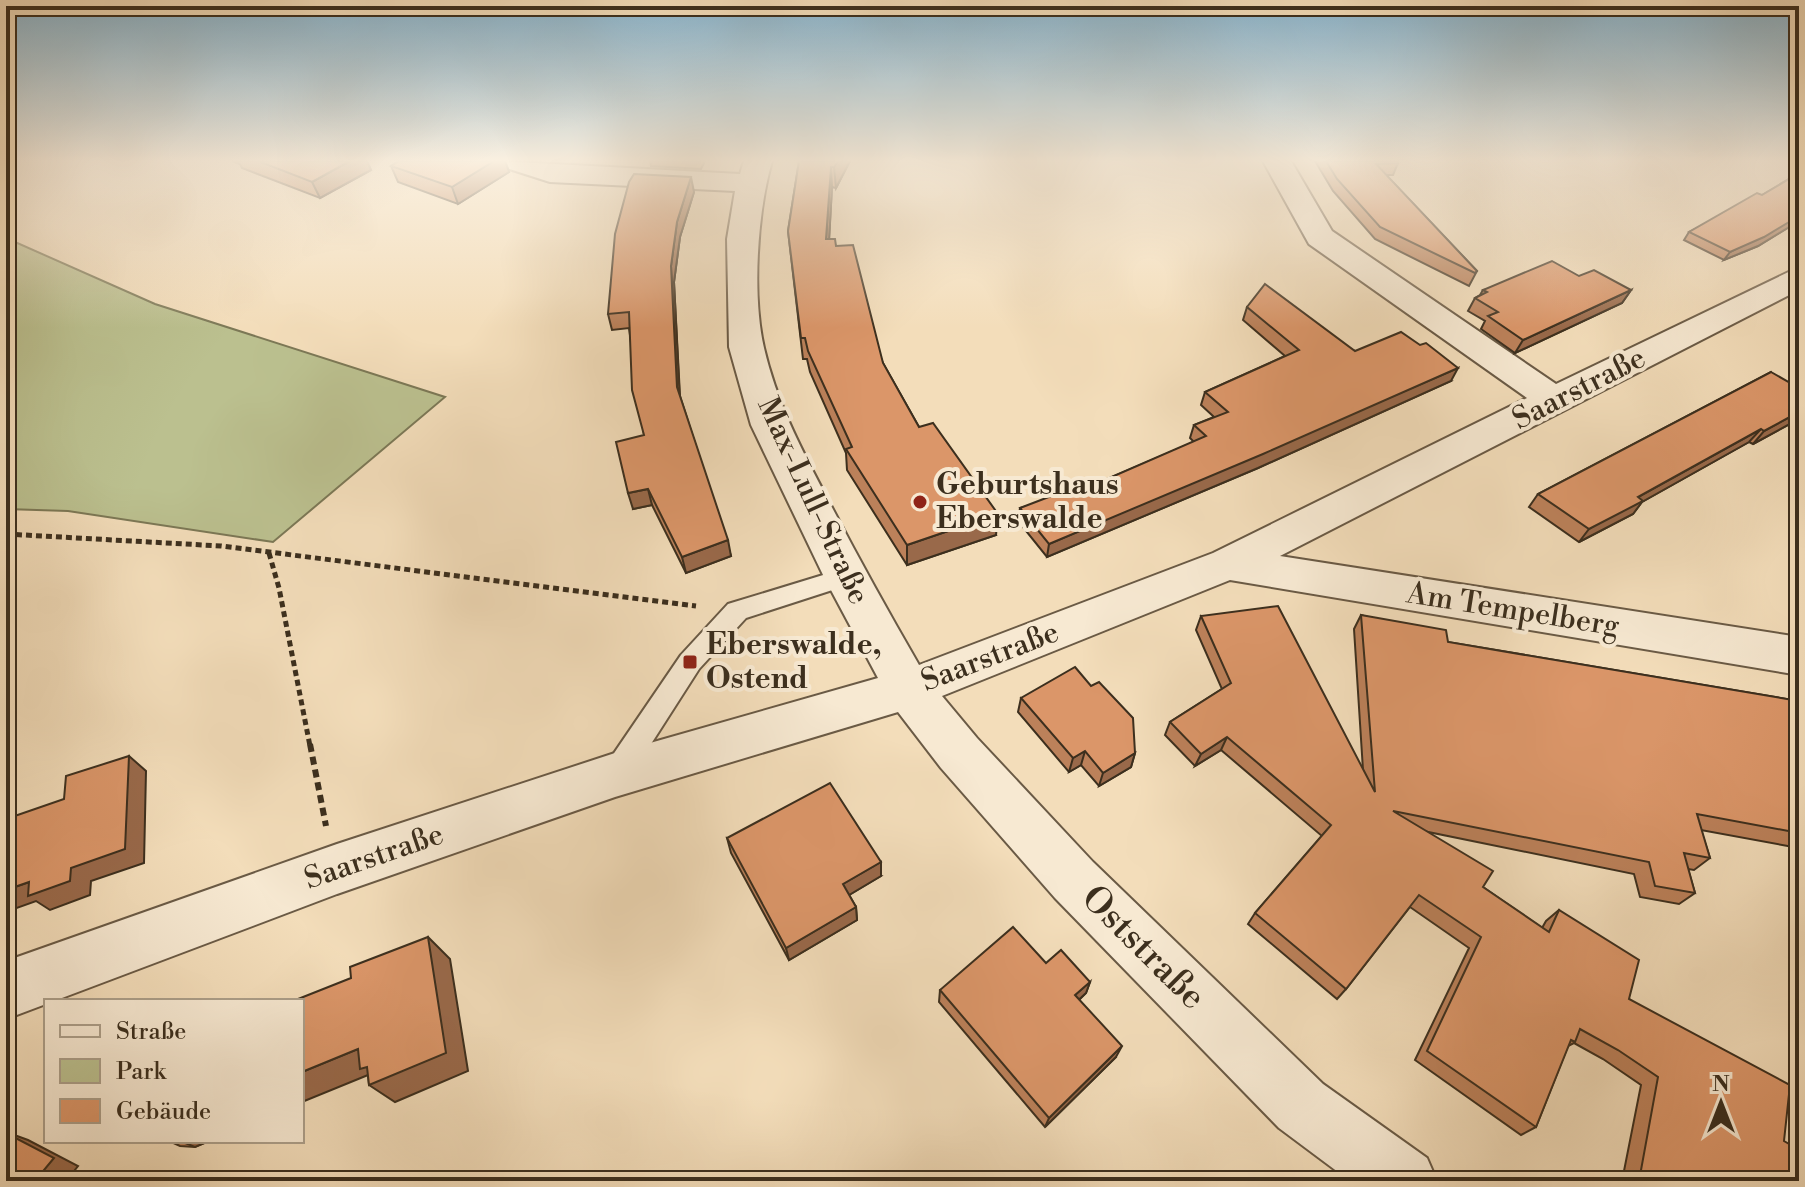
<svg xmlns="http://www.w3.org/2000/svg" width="1805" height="1187" font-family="'Libre Bodoni',serif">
	<rect width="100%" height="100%" fill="#f3ddba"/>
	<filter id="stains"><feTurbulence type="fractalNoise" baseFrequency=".0025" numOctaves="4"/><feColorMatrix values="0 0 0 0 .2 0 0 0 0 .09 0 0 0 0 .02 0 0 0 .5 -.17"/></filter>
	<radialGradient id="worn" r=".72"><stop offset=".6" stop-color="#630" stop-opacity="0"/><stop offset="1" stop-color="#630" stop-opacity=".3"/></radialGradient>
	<polygon fill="#bbc08f" stroke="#7c7856" stroke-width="2" points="6,238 155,304 445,397 273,542 68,511 6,509"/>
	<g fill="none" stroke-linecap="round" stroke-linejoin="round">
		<defs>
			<polygon id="service" points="846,568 854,571 858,577 854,583 746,618 699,669 626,783 616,786 606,783 602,774 606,765 681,655 728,604"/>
			<path id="minor" d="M499 161 740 174 744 161H772C757 213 752 296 764 348 776 400 800 447 825 494 855 552 886 608 919 665L1213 553 1527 398 1309 244 1263 161H1291L1332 231 1556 384 1799 267V290L1280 556 1799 637V675L1230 580 942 696 977 738 1093 862 1323 1084 1427 1158 1437 1181H1350L1279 1128 1055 898 941 768 898 712 615 797 337 894 54 1001H46V1004L6 1019V961L337 844 615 753 878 678 824 577 751 425 729 347 727 239 735 191 550 182 503 167Z"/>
		</defs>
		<use href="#service" stroke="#6a5a45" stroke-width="4"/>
		<use href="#minor" stroke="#6a5a45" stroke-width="4"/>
		<g stroke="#3c2f1e" stroke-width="5" stroke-dasharray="6 4" stroke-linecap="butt">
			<polyline points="6,534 221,546 696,606"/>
			<polyline points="269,553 279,588 310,746"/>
		</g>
		<polyline stroke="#3c2f1e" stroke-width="6" stroke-dasharray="8 5" stroke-linecap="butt" points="310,744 326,826"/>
		<use href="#service" fill="#f7e9d2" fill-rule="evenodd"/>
		<use href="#minor" fill="#f7e9d2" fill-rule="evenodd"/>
	</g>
	<g fill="#bc815a" stroke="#3c2f1e" stroke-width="2">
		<polygon points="232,161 367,161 371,170 320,198 242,168 240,164"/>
		<polygon points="399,161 505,161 509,172 458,204 398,182 391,166"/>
		<polygon points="650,161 705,161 701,169 651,166"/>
		<polygon points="799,161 850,161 836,188 832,187 829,239 836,246 883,363 919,427 996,535 907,565 847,470 846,453 810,372 807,359 803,359 788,231"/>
		<polygon points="1315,161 1397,161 1398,163 1393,175 1386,175 1477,271 1469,286 1375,239 1333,191"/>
		<polygon points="1799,173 1799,221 1758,246 1724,260 1684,240 1689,232 1762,195"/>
		<polygon points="694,192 680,237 674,282 680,396 731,556 686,573 652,505 633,509 644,435 629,328 612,330 608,314"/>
		<polygon points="1579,276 1631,290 1622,303 1515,353 1481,329 1485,321 1468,311 1475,298 1480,295 1483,290"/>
		<polygon points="1247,307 1355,351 1451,381 1258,468 1047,557 1018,521 1020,508 1084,489 1194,442 1190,438 1194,425 1214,417 1201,405 1205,392 1285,356 1243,320"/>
		<polygon points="1771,372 1799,419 1753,444 1749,442 1642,502 1633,514 1579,542 1529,507 1538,494"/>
		<polygon points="1361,615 1448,642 1799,701 1799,848 1701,830 1710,858 1694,870 1688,869 1695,893 1679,904 1640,897 1634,874 1428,832 1483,887 1542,928 1546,921 1559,910 1629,999 1784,1141 1792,1181 1622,1181 1641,1085 1603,1059 1574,1043 1568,1046 1536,1127 1521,1135 1415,1060 1469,948 1410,907 1346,989 1337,999 1248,924 1255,913 1322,836 1221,750 1195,766 1165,735 1170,722 1222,689 1196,630 1201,616 1363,770 1354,629"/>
		<polygon points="1021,698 1135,753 1131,767 1099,786 1081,765 1069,772 1018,712"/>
		<polygon points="727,838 881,876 849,895 856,907 857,920 789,960 731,853"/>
		<polygon points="1046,963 1090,982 1086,993 1079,1000 1116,1057 1045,1127 939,1002 940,990"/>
		<polygon points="169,1141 209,1141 195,1147 180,1146"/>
	</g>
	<g fill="#99694a" stroke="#3c2f1e" stroke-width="2">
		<polygon points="350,161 367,161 371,170 320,198 312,182"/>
		<polygon points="494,161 505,161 509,172 458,204 452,187"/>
		<polygon points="838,161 850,161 836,188 834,167"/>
		<polygon points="831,167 832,187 828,260 826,239"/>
		<polygon points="691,177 694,192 680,237 674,282 680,403 677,387 671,266 677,222"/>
		<polygon points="1799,216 1799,221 1758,246 1724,260 1730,252"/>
		<polygon points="1631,290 1622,303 1515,353 1523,340"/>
		<polygon points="1458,368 1451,381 1258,468 1047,557 1049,544"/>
		<polygon points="1799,412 1799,419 1753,444 1764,431"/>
		<polygon points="1761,429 1749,442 1642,502 1633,514 1579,542 1589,529 1638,497"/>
		<polygon points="648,489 652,505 633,509 628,493"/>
		<polygon points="998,514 996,535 907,565 907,545"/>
		<polygon points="728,540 731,556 686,573 682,557"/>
		<polygon points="1227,737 1221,750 1195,766 1201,754"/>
		<polygon points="1085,751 1081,765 1069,772 1073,758"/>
		<polygon points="1135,753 1131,767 1099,786 1103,773"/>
		<polygon points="129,756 146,771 144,863 91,881 90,895 50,910 36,901 14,909 6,904 6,890 71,868"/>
		<polygon points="881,862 881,876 844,898 843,884"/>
		<polygon points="856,907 857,920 789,960 786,948"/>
		<polygon points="428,937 450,959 468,1071 395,1102 369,1085 368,1075 302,1102 302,1072 358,1049"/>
		<polygon points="1090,982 1086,993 1071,1007 1075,995"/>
		<polygon points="1122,1046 1116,1057 1045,1127 1049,1118"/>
		<polygon points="6,1132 28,1140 78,1166 66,1181 35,1181"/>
		<polygon points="180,1141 209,1141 195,1147"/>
	</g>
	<g fill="#db9669" stroke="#3c2f1e" stroke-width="2">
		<polygon points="258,161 350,161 312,182"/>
		<polygon points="399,161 494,161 452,187 391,166"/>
		<polygon points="799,161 838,161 834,167 831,167 826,239 835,239 836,246 853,245 883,363 919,427 933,423 998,514 907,545 846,449 852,447 808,351 805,338 801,338 788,231"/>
		<polygon points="1326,161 1397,161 1398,163 1376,164 1477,271 1475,273 1380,227 1337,179"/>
		<polygon points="1799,173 1799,216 1764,237 1730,252 1689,232 1757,193 1762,195"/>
		<polygon points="634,174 691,177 677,222 671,266 677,387 728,540 682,557 648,489 628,493 616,442 644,435 632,390 629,312 608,314 615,234 629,182"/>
		<polygon points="1552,261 1579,276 1594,270 1631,290 1523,340 1488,316 1498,312 1475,298 1487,292 1483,290"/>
		<polygon points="1265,284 1355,351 1401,332 1420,345 1426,343 1458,368 1263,454 1049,544 1020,508 1080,485 1084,489 1206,436 1194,425 1228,412 1205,392 1299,350 1247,307"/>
		<polygon points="1771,372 1799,388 1799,412 1764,431 1761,429 1638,497 1643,501 1589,529 1538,494"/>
		<polygon points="1278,606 1375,792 1361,615 1446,630 1448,642 1799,701 1799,833 1697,814 1710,858 1684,853 1695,893 1655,886 1649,862 1393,811 1493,871 1483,887 1549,932 1559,910 1639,960 1629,999 1790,1085 1784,1141 1796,1148 1792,1181 1639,1181 1658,1077 1618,1050 1580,1029 1575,1042 1571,1040 1536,1127 1427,1051 1481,937 1419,895 1346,989 1255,913 1331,825 1227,737 1201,754 1170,722 1231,683 1201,616"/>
		<polygon points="1075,667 1091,686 1099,682 1133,718 1135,753 1103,773 1085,751 1073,758 1021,698"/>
		<polygon points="129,756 125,849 71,868 70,881 28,896 29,882 6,890 6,819 64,799 66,776"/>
		<polygon points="830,783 881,862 843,884 856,907 786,948 727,838"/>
		<polygon points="1013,927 1046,963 1061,950 1090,982 1075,995 1122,1046 1049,1118 940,990"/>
		<polygon points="428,937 446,1053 369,1085 367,1067 360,1069 358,1049 302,1072 302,1001 293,1001 351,978 350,967"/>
		<polygon points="6,1133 54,1158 35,1181 6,1181"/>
	</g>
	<linearGradient id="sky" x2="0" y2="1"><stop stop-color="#89b7d2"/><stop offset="0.49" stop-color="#faf0e0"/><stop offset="1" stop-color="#faf0e0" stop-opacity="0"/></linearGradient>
	<rect width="1805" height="328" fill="url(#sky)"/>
	<g fill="#8f2418" stroke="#f7e9d2" stroke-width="3">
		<circle cx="920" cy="502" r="8"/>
		<rect x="682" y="654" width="16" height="16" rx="4"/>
	</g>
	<g text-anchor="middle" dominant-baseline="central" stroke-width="8" stroke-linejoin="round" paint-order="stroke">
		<g font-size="30" fill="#3c2f1e" stroke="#f7e9d2">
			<text transform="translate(1579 389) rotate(-27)">Saarstraße</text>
			<text transform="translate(813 501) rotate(65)">Max-Lull-Straße</text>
			<text transform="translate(1513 610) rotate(9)">Am Tempelberg</text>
			<text transform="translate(990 657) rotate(-21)">Saarstraße</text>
			<text transform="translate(374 857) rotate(-19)">Saarstraße</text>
		</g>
		<g font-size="30" font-weight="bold" fill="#3c2f1e" stroke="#f7e9d2" text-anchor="start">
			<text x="936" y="485">Geburtshaus<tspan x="936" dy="34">Eberswalde</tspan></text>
			<text x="706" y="645">Eberswalde,<tspan x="706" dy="34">Ostend</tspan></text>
		</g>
		<g font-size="36" fill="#3c2f1e" stroke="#f7e9d2">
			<text transform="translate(1143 948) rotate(45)">Oststraße</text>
		</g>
	</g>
	<rect width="1805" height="1187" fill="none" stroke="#f3ddba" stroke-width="32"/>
	<rect x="8" y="8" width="1789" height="1171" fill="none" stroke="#3c2f1e" stroke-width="4"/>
	<rect x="16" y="16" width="1773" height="1155" fill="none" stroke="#3c2f1e" stroke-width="2"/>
	<rect x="44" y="999" width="260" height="144" fill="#f7e9d2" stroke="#ac9f8a" stroke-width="2"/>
	<rect x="60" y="1025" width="40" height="12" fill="#f7e9d2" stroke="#ac9f8a" stroke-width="2"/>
	<text x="116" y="1039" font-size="24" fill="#3c2f1e">Straße</text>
	<rect x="60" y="1059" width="40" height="24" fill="#bbc08f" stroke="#ac9f8a" stroke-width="2"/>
	<text x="116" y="1079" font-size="24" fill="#3c2f1e">Park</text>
	<rect x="60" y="1099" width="40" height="24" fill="#db9669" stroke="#ac9f8a" stroke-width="2"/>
	<text x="116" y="1119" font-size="24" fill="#3c2f1e">Gebäude</text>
	<g transform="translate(1721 1103)" stroke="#f7e9d2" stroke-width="6" paint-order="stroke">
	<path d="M0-6L14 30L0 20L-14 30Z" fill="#3c2f1e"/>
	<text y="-12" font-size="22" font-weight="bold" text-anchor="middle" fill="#3c2f1e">N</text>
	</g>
	<rect width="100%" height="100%" filter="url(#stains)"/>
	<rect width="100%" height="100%" fill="url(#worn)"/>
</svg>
